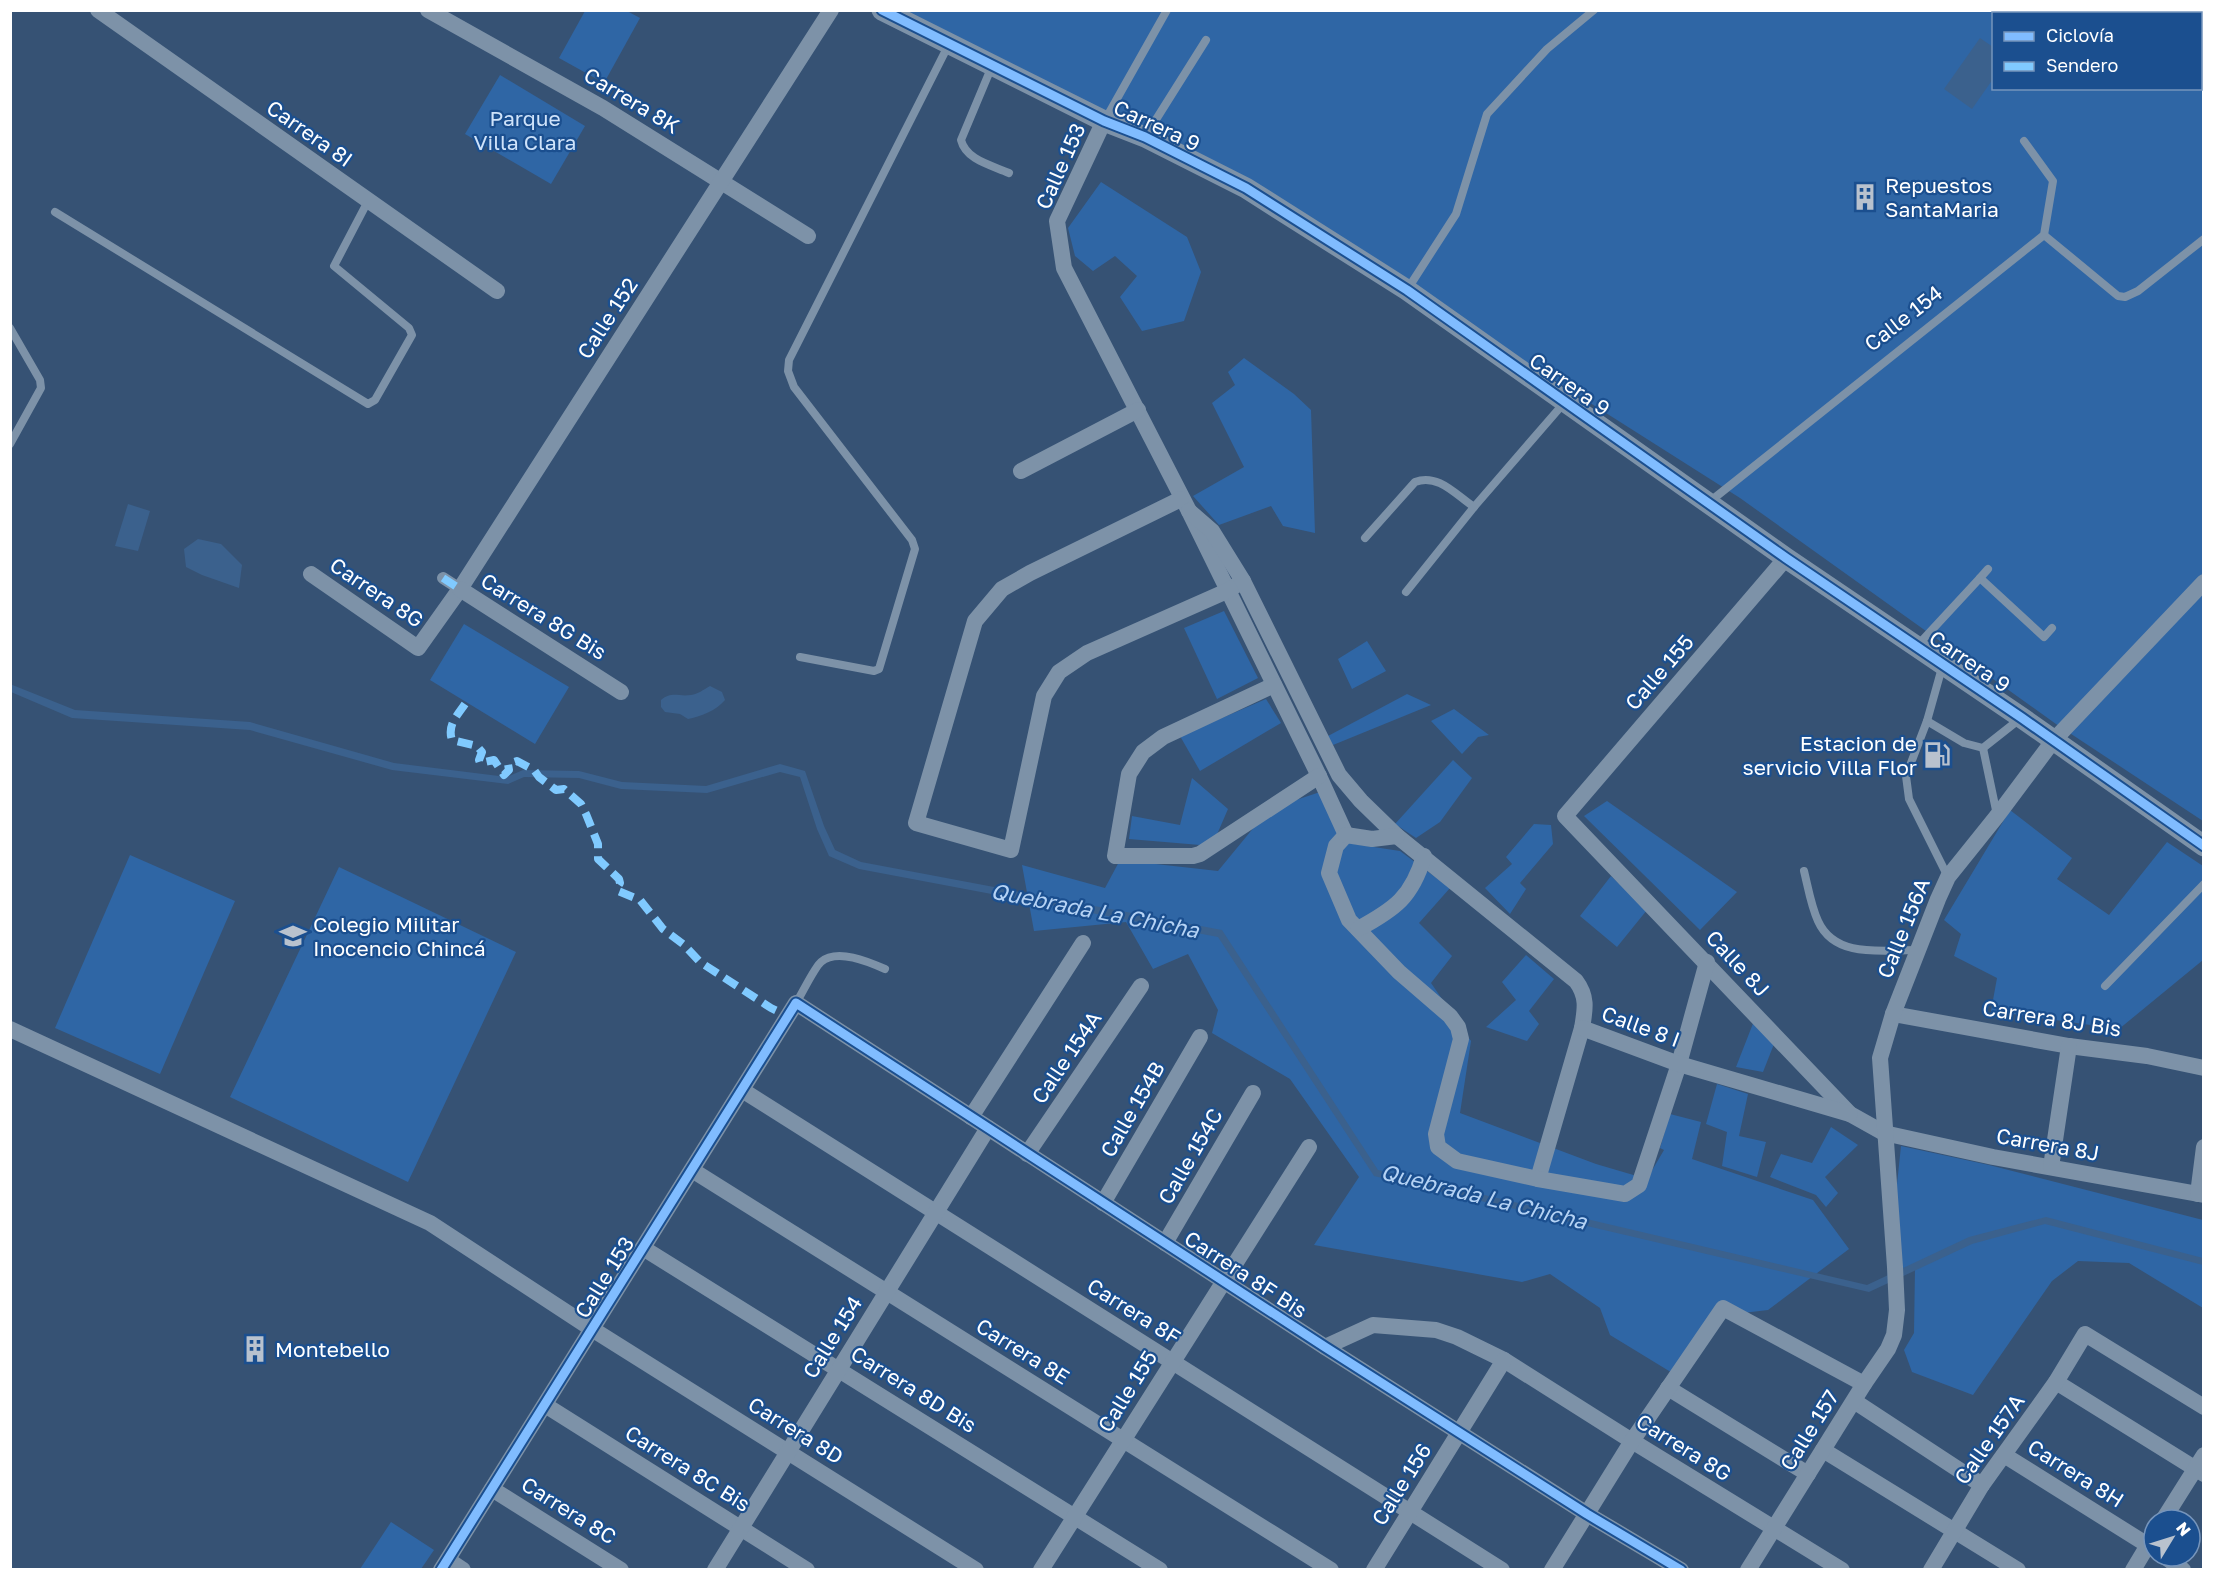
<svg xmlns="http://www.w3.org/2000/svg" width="2214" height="1580" font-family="'Golos Text',sans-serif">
	<rect width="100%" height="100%" fill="#365274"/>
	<g fill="#2f66a5" fill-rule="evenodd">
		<polygon points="585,11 627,11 640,18 604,83 559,58"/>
		<path d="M885 11H2203V821L2056 724 1740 498 1147 122 1142 132ZM1994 14H2200V88H1994Z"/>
		<polygon points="500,75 585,126 551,184 465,134"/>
		<polygon points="1101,182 1187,237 1201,272 1184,321 1142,331 1120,297 1137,276 1115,256 1093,271 1075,256 1068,228"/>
		<polygon points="1244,358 1294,394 1311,410 1315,533 1283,526 1271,506 1219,525 1193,496 1244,467 1212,403 1235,385 1228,372"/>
		<polygon points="1224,611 1258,678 1217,699 1184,628"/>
		<polygon points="464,624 569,687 535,744 430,680"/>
		<polygon points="1367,641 1386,671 1352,689 1338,659"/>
		<polygon points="1407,694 1431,705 1333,745 1328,736"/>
		<polygon points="1266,699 1281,723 1200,771 1180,736"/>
		<polygon points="1454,709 1489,735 1478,737 1462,754 1431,721"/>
		<polygon points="1453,760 1472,778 1440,822 1416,838 1395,824"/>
		<polygon points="1192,778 1228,809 1212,846 1129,839 1132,816 1180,825"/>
		<polygon points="1320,792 1354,844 1400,851 1450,888 1419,923 1452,956 1431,983 1471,1041 1460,1113 1596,1164 1647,1179 1664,1150 1660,1148 1670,1114 1701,1122 1692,1159 1813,1200 1849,1249 1768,1310 1709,1317 1674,1374 1610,1335 1600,1308 1550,1274 1522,1282 1314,1245 1359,1177 1290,1079 1212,1033 1218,1010 1188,954 1153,969 1126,922 1034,931 1022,865 1105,888 1120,860 1218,871 1269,809"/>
		<polygon points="1607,801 1737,892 1700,930 1584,816"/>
		<polygon points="2010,810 2072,858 2057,879 2109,915 2167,842 2203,866 2203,960 2119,1029 1991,1011 1997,978 1954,956 1961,934 1944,920"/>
		<polygon points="1534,824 1551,825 1553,844 1520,883 1526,889 1510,914 1485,888 1512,864 1506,857"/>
		<polygon points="130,855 235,901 160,1074 55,1028"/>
		<polygon points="339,867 516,952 408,1182 230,1097"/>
		<polygon points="1611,876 1647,910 1617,947 1580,916"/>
		<polygon points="1526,955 1554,979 1529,1011 1539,1024 1527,1041 1486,1027 1516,1000 1502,982"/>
		<polygon points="1754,1021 1774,1044 1763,1072 1736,1067"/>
		<polygon points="1717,1084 1748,1094 1739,1136 1766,1142 1757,1177 1722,1166 1727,1132 1706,1124"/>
		<polygon points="1831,1127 1858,1145 1825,1177 1838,1193 1826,1207 1816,1195 1770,1177 1781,1154 1812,1163"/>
		<polygon points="1901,1146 1989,1165 2203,1220 2203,1308 2129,1263 2078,1261 2052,1281 1973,1395 1912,1372 1904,1350 1914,1333 1915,1268 1887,1280"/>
		<polygon points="391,1522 434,1550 421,1569 360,1569"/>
	</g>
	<g fill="#3b618d">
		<polygon points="1980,38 1993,47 1993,79 1972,109 1944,89"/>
		<polygon points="128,504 150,511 138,551 115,546"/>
		<polygon points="198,539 221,544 242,565 239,588 202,575 186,567 184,549"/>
		<polygon points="10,684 75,710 250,722 394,763 507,777 523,770 579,771 622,782 706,786 780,764 805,771 824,826 835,850 861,862 1222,930 1378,1170 1867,1285 1969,1237 2046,1217 2203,1258 2203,1265 2045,1224 1972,1244 1869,1292 1374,1176 1218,937 859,869 829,856 817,829 800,777 780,772 707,793 621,789 579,778 524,777 508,784 392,770 250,730 72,718 11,692"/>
		<path d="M710 686 722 692 725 700C717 710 700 717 688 719L680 714 665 712 661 707V700C672 691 678 697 691 695 698 694 703 690 710 686Z"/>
	</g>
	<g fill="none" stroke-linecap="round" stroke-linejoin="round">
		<g stroke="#7d92a8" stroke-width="8">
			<path d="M992 66 961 140C966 160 991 165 1009 173"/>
			<polyline points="1105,120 1167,10"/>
			<polyline points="1145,137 1206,40"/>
			<polyline points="55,212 368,404 375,400 412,335 409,328 334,266 368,201"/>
			<polyline points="2044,235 2118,296 2125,297 2138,291 2204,239"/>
			<polyline points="1407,290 1456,214 1487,114 1547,49 1594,10"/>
			<polyline points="10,328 40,380 41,388 10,444"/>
			<polyline points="1708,503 2044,235 2053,181 2024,141"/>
			<path d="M1365 538 1415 482C1438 473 1456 495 1474 507"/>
			<polyline points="1980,578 1988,569"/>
			<polyline points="1406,592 1474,507 1564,403"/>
			<polyline points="1917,646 1980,578 2044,637 2052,628"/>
			<polyline points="800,657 874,671 879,669 915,549 912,540 794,387 788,371 789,360 949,44"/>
			<polyline points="1943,664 1927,721 1906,776 1909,799 1948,877"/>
			<polyline points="1927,721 1964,743 1983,748 2021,718"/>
			<polyline points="1983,748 1997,815"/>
			<path d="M1804 871C1808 887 1811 906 1818 921 1835 959 1883 950 1918 950"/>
			<polyline points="2105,986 2204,884"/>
			<path d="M796 1003C802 994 814 968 821 962 837 948 869 962 885 969"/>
		</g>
		<polyline stroke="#7d92a8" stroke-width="12" points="443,578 460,589"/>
		<g stroke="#7d92a8" stroke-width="16">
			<polyline points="98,10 497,291"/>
			<polyline points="428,10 603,108 808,236"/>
			<polyline points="1104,121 1057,221 1064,268 1189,511 1319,776 1346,835"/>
			<polyline points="1021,471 1138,410"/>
			<polyline points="1181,499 1030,573 1002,589 975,621 916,823 1011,850 1044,696 1059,672 1087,653 1227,591 1243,581"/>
			<path d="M1189 511 1212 531 1243 581 1339 775 1361 801 1397 836 1576 981C1588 997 1585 1010 1582 1028L1538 1179"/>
			<polyline points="1786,558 1565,816 1850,1114 1884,1133 1993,1157 2204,1195"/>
			<polyline points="311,574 418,648 460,589 831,10"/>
			<polyline points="460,589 621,692"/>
			<polyline points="1274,685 1163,737 1143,752 1129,774 1115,856 1193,856 1200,854 1319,776"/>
			<polyline points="1346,835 1336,846 1329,873 1349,920 1399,972 1450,1016 1458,1027 1461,1039 1436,1134 1438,1147 1457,1161 1538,1179 1625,1194 1639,1185 1679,1064 1707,962"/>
			<polyline points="1346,835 1372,839 1397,836"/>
			<path d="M1358 929C1395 909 1412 897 1424 856"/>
			<polyline points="1893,1014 2069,1046 2147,1056 2204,1068"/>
			<polyline points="1582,1028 1679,1064 1850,1114"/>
			<polyline points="10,1029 430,1223 592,1329 976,1570"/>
			<polyline points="742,1090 1502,1570"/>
			<polyline points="971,1117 1083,943"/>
			<polyline points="1027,1154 1141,986"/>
			<polyline points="2051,1167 2069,1046"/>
			<polyline points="692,1170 1331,1570"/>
			<polyline points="2198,1194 2204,1147"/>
			<polyline points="1103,1203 1200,1037"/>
			<polyline points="1165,1243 1253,1093"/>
			<polyline points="643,1248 1160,1570"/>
			<polyline points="1325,1347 1373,1325 1436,1330 1457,1337 1504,1360 1632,1441 1842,1570"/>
			<polyline points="2056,1382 2204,1474"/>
			<polyline points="1668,1388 1808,1474"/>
			<polyline points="1854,1401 1982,1485"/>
			<polyline points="545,1405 807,1570"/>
			<polyline points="1823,1450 2018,1570"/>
			<polyline points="2004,1455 2154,1549"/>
			<polyline points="492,1489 621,1570"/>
			<polyline points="2163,1520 2204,1455"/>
			<polyline points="2164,1556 2183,1570"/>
			<polyline points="448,1560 463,1570"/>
			<polyline points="441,1570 796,1003 1325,1347 1587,1514 1681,1570"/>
			<polyline points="715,1570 988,1128"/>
			<polyline points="1041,1570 1309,1147"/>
			<polyline points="1374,1570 1504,1360"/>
			<polyline points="1552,1570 1632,1441 1723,1308 1864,1384"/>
			<polyline points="1748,1570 1864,1384 1888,1349 1894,1335 1897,1310 1895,1267 1880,1058 1893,1014 1938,899 1948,877 1997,816 2053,741 2204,582"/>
			<polyline points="1931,1570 1982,1485 2056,1382 2085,1334 2204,1407"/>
			<polyline points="2133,1570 2154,1535"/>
		</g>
		<polyline stroke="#7d92a8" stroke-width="21" points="882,10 1104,121 1145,137 1246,188 1407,290 1786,558 2022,718 2204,846"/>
		<g stroke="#80caff" stroke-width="8" stroke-dasharray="15 8" stroke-linecap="butt">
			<polyline points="443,578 460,589"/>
			<path d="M465 704C457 716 447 725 452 740L477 746 482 752 479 760 480 763 494 760 504 775 509 770 508 764 517 761 534 770 539 777 556 790 564 789 581 804 586 814 598 844V859L619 879 620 883 618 886V891L640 900 663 929 683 944 700 962 771 1008 788 1016"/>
		</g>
		<defs>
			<g id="cycleway">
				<polyline points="882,10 1104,121 1145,137 1246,188 1407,290 1786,558 2022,718 2204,846"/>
				<polyline points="441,1570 796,1003 1325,1347 1587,1514 1681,1570"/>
			</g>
		</defs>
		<use href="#cycleway" stroke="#1b4f8f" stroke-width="13"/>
		<use href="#cycleway" stroke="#80bcff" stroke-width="9"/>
	</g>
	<defs>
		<symbol id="building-bare" viewBox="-9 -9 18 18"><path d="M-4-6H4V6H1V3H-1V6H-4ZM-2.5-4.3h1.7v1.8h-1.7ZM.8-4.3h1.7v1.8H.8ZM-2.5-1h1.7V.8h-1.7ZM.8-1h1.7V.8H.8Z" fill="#b9c2ce" stroke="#1b4f8f" stroke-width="2.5" paint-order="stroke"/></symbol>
		<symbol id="fuel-bare" viewBox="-9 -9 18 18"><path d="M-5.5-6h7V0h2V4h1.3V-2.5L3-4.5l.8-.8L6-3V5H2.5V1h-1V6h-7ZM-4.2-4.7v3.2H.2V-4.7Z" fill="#b9c2ce" stroke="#1b4f8f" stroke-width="2.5" paint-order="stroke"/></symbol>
		<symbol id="school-bare" viewBox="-9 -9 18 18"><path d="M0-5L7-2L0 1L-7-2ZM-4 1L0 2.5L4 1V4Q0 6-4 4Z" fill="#b9c2ce" stroke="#1b4f8f" stroke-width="2.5" paint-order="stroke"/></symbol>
	</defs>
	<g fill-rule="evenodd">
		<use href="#building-bare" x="1846" y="178" width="38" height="38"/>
		<use href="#fuel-bare" x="1918" y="736" width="38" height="38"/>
		<use href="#school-bare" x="274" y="917" width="38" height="38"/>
		<use href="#building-bare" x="236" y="1330" width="38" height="38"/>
	</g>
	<g text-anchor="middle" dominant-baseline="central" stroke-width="4.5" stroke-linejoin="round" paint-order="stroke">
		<g font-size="21" fill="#fff" stroke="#1b4f8f">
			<text transform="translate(632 100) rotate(31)">Carrera 8K</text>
			<text transform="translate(1157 125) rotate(25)">Carrera 9</text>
			<text transform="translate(310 133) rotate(35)">Carrera 8I</text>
			<text transform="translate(1060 166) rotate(-66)">Calle 153</text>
			<text transform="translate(607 318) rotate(-57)">Calle 152</text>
			<text transform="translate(1903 318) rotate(-38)">Calle 154</text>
			<text transform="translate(1570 384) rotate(35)">Carrera 9</text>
			<text transform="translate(377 592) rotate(34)">Carrera 8G</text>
			<text transform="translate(544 616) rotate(32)">Carrera 8G Bis</text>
			<text transform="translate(1970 661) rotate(34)">Carrera 9</text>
			<text transform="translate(1659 672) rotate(-49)">Calle 155</text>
			<text transform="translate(1903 928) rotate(-68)">Calle 156A</text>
			<text transform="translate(1738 963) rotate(47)">Calle 8J</text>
			<text transform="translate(2052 1018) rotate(9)">Carrera 8J Bis</text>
			<text transform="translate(1641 1026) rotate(20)">Calle 8 I</text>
			<text transform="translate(1066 1057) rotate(-56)">Calle 154A</text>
			<text transform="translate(1132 1109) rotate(-60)">Calle 154B</text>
			<text transform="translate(2048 1144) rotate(10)">Carrera 8J</text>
			<text transform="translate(1190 1156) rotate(-60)">Calle 154C</text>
			<text transform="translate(1246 1274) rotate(33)">Carrera 8F Bis</text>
			<text transform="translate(604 1277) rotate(-58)">Calle 153</text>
			<text transform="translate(1134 1311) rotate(32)">Carrera 8F</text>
			<text transform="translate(832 1337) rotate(-58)">Calle 154</text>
			<text transform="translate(1023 1351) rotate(32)">Carrera 8E</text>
			<text transform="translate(914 1389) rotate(32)">Carrera 8D Bis</text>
			<text transform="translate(1127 1391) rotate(-58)">Calle 155</text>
			<text transform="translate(796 1430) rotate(32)">Carrera 8D</text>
			<text transform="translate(1809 1430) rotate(-58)">Calle 157</text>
			<text transform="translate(1989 1439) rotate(-55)">Calle 157A</text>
			<text transform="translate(1684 1447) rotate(32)">Carrera 8G</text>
			<text transform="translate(688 1468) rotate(32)">Carrera 8C Bis</text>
			<text transform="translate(2076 1473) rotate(32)">Carrera 8H</text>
			<text transform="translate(1401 1484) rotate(-58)">Calle 156</text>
			<text transform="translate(569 1510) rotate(32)">Carrera 8C</text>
		</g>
		<g font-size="21" fill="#cfe3fa" stroke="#1b4f8f">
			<text x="525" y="118">Parque<tspan x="525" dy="24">Villa Clara</tspan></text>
		</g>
		<g font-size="21" fill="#fff" stroke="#1b4f8f" text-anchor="start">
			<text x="1885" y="185">Repuestos<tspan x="1885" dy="24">SantaMaria</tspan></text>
			<text x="1917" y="743" text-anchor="end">Estacion de<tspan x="1917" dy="24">servicio Villa Flor</tspan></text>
			<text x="313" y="924">Colegio Militar<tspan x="313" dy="24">Inocencio Chincá</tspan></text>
			<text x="275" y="1349">Montebello</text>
		</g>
		<g font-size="22" font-style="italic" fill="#b5d3f5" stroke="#1b4f8f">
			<text transform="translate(1095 910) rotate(11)">Quebrada La Chicha</text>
			<text transform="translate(1484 1196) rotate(14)">Quebrada La Chicha</text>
		</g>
	</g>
	<rect width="2214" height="1580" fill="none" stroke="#ffffff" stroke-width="24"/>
	<rect x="1992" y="12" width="210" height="78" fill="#1b4f8f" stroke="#7695bc" stroke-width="1.5"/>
	<rect x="2004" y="32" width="30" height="9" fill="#80bcff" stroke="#7695bc" stroke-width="1.5"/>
	<text x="2046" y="42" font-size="18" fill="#ffffff">Ciclovía</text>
	<rect x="2004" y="62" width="30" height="9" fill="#80caff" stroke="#7695bc" stroke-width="1.5"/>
	<text x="2046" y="72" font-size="18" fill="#ffffff">Sendero</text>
	<g transform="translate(2172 1538) rotate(52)"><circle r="28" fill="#1b4f8f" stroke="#7695bc" stroke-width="1.5"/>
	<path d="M0-4.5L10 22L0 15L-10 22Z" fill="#b9c2ce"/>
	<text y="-9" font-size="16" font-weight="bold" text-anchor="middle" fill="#ffffff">N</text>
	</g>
</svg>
